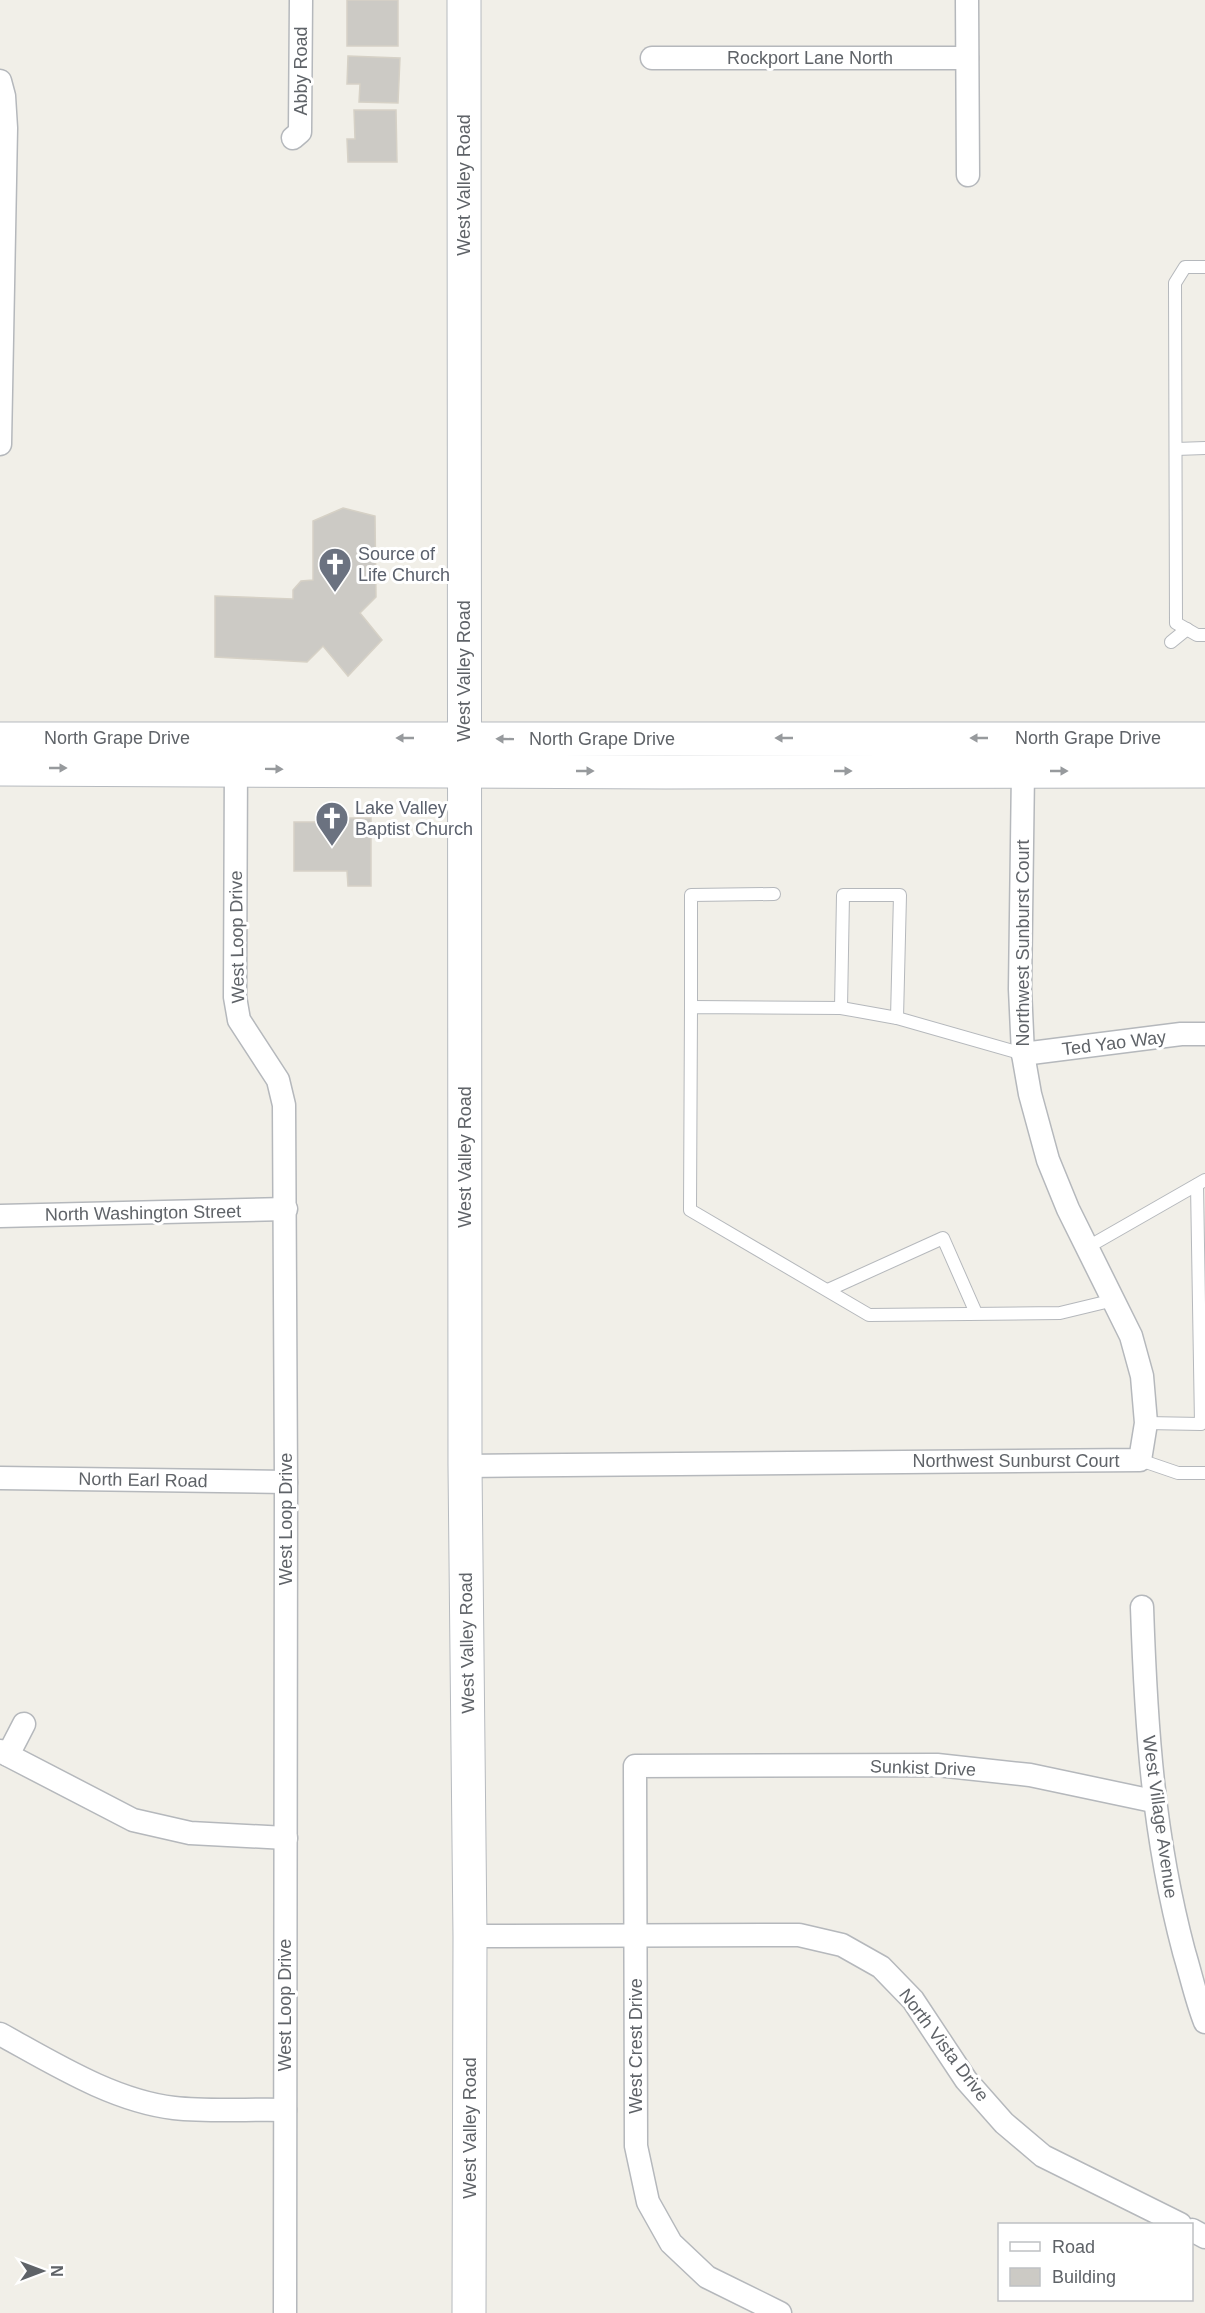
<svg xmlns="http://www.w3.org/2000/svg" width="1205" height="2313" font-family="Arial,sans-serif">
	<rect width="100%" height="100%" fill="#f1efe8"/>
	<g fill="#cccac5" stroke="#d6d1c6" stroke-width="1.5">
		<rect x="347" y="0" width="51" height="46"/>
		<polygon points="348,56 400,58 398,103 359,102 360,84 347,84"/>
		<polygon points="354,110 396,110 397,162 348,162 347,139 355,139"/>
		<polygon points="343,508 375,516 376,597 360,613 382,640 348,676 323,646 307,662 215,657 215,596 293,599 293,590 301,581 313,580 313,521"/>
		<polygon points="333,818 371,818 371,886 348,886 347,871 294,871 294,822 333,822"/>
	</g>
	<g fill="none" stroke-linecap="round" stroke-linejoin="round">
		<defs>
			<g id="lane">
				<polyline points="1205,267 1185,267 1175,283 1176,623 1197,635 1205,635"/>
				<polyline points="1176,449 1205,448"/>
				<polyline points="1171,642 1187,629"/>
				<polyline points="691,1007 691,895 774,894"/>
				<polyline points="841,1008 843,895 900,895 897,1018"/>
				<polyline points="1023,1054 897,1018 841,1008 691,1007 690,1210 869,1315 1060,1313 1114,1300"/>
				<polyline points="1088,1247 1205,1180"/>
				<polyline points="828,1290 943,1238 976,1313"/>
				<polyline points="1146,1423 1201,1424 1197,1185"/>
				<polyline points="1140,1460 1178,1473 1205,1473"/>
			</g>
			<g id="street">
				<polyline points="967,0 968,175"/>
				<polyline points="652,58 967,58"/>
				<polyline points="0,81 4,96 6,128 0,444"/>
				<polyline points="293,138 300,132 301,0"/>
				<polyline points="236,758 235,997 239,1020 278,1080 284,1105 286,1482 285,2313"/>
				<polyline points="1023,1054 1181,1034 1205,1034"/>
				<polyline points="0,1216 286,1209"/>
				<polyline points="465,1466 1140,1460 1146,1423 1142,1376 1131,1336 1068,1209 1048,1160 1030,1094 1023,1054 1020,989 1023,771"/>
				<polyline points="0,1478 286,1482"/>
				<path d="M1142 1607C1146 1727 1153 1835 1184 1952 1191 1975 1196 1999 1205 2022"/>
				<polyline points="0,1751 133,1820 190,1833 286,1838"/>
				<polyline points="8,1755 24,1724"/>
				<polyline points="470,1936 799,1935 842,1945 881,1967 913,2000 966,2080 1004,2123 1043,2156 1180,2224"/>
				<path d="M0 2034C53 2063 113 2101 174 2108 210 2112 249 2109 285 2110"/>
				<polyline points="1192,2230 1205,2237"/>
				<polyline points="780,2313 707,2277 671,2243 648,2202 636,2146 635,1766 937,1765 1030,1775 1153,1801"/>
			</g>
			<g id="secondary">
				<polyline points="464,0 465,1466 470,1936 469,2313"/>
				<polyline points="0,739 1205,739"/>
				<polyline points="0,769 666,772 1205,771"/>
			</g>
		</defs>
		<use href="#lane" stroke="#b5b8bc" stroke-width="14"/>
		<use href="#street" stroke="#b5b8bc" stroke-width="25"/>
		<use href="#secondary" stroke="#b6babf" stroke-width="35"/>
		<use href="#lane" stroke="#fff" stroke-width="12"/>
		<use href="#street" stroke="#fff" stroke-width="22"/>
		<use href="#secondary" stroke="#fff" stroke-width="33"/>
	</g>
	<defs><path id="oneway-solid" d="M-6-.8H1V-3.2L6.5 0L1 3.2V.8H-6Z" transform="scale(1.5)"/></defs>
	<g fill="#979a9d">
		<use href="#oneway-solid" transform="translate(405 738) rotate(-180)"/>
		<use href="#oneway-solid" transform="translate(784 738) rotate(180)"/>
		<use href="#oneway-solid" transform="translate(979 738) rotate(-180)"/>
		<use href="#oneway-solid" transform="translate(505 739) rotate(-179)"/>
		<use href="#oneway-solid" transform="translate(58 768)"/>
		<use href="#oneway-solid" transform="translate(274 769) rotate(1)"/>
		<use href="#oneway-solid" transform="translate(585 771)"/>
		<use href="#oneway-solid" transform="translate(843 771)"/>
		<use href="#oneway-solid" transform="translate(1059 771)"/>
	</g>
	<defs>
		<symbol id="church-pin" viewBox="-11 -11 22 30"><path d="M0 17L-7.5 6A9.5 9.5 0 1 1 7.5 6Z" fill="#6b7280" stroke="#fff"/><path d="M-1.2-6h2.4v3.5h3.3v2.4h-3.3V6h-2.4V-.1h-3.3v-2.4h3.3Z" fill="#fff"/></symbol>
	</defs>
	<g fill-rule="evenodd">
		<use href="#church-pin" x="316" y="545" width="38" height="52"/>
		<use href="#church-pin" x="313" y="799" width="38" height="52"/>
	</g>
	<g text-anchor="middle" dominant-baseline="central" stroke-width="6" stroke-linejoin="round" paint-order="stroke">
		<g font-size="18" fill="#5f6368" stroke="#fff">
			<text x="810" y="58">Rockport Lane North</text>
			<text transform="translate(301 71) rotate(-90)">Abby Road</text>
			<text transform="translate(464 185) rotate(-90)">West Valley Road</text>
			<text transform="translate(464 671) rotate(-90)">West Valley Road</text>
			<text x="117" y="738">North Grape Drive</text>
			<text x="1088" y="738">North Grape Drive</text>
			<text x="602" y="739">North Grape Drive</text>
			<text transform="translate(237 937) rotate(-91)">West Loop Drive</text>
			<text transform="translate(1023 943) rotate(-90)">Northwest Sunburst Court</text>
			<text transform="translate(1114 1043) rotate(-7)">Ted Yao Way</text>
			<text transform="translate(465 1157) rotate(-90)">West Valley Road</text>
			<text transform="translate(143 1213) rotate(-1)">North Washington Street</text>
			<text x="1016" y="1461">Northwest Sunburst Court</text>
			<text transform="translate(143 1480) rotate(1)">North Earl Road</text>
			<text transform="translate(286 1519) rotate(-90)">West Loop Drive</text>
			<text transform="translate(467 1643) rotate(-91)">West Valley Road</text>
			<text transform="translate(923 1768) rotate(2)">Sunkist Drive</text>
			<text transform="translate(1160 1817) rotate(82)">West Village Avenue</text>
			<text transform="translate(285 2005) rotate(-90)">West Loop Drive</text>
			<text transform="translate(944 2045) rotate(53)">North Vista Drive</text>
			<text transform="translate(636 2046) rotate(-90)">West Crest Drive</text>
			<text transform="translate(470 2128) rotate(-90)">West Valley Road</text>
		</g>
		<g font-size="18" fill="#5b616d" stroke="#fff" text-anchor="start">
			<text x="358" y="554">Source of<tspan x="358" dy="21">Life Church</tspan></text>
			<text x="355" y="808">Lake Valley<tspan x="355" dy="21">Baptist Church</tspan></text>
		</g>
	</g>
	<rect x="998" y="2223" width="195" height="78" fill="#ffffff" stroke="#bfc1c3" stroke-width="1.5"/>
	<rect x="1010" y="2242" width="30" height="9" fill="#ffffff" stroke="#bfc1c3" stroke-width="1.5"/>
	<text x="1052" y="2253" font-size="18" fill="#5f6368">Road</text>
	<rect x="1010" y="2268" width="30" height="18" fill="#cccac5" stroke="#bfc1c3" stroke-width="1.5"/>
	<text x="1052" y="2283" font-size="18" fill="#5f6368">Building</text>
	<g transform="translate(42 2271) rotate(90)" stroke="#ffffff" stroke-width="4.5" paint-order="stroke">
	<path d="M0-4.5L10 22L0 15L-10 22Z" fill="#5f6368"/>
	<text y="-9" font-size="16" font-weight="bold" text-anchor="middle" fill="#5f6368">N</text>
	</g>
</svg>
